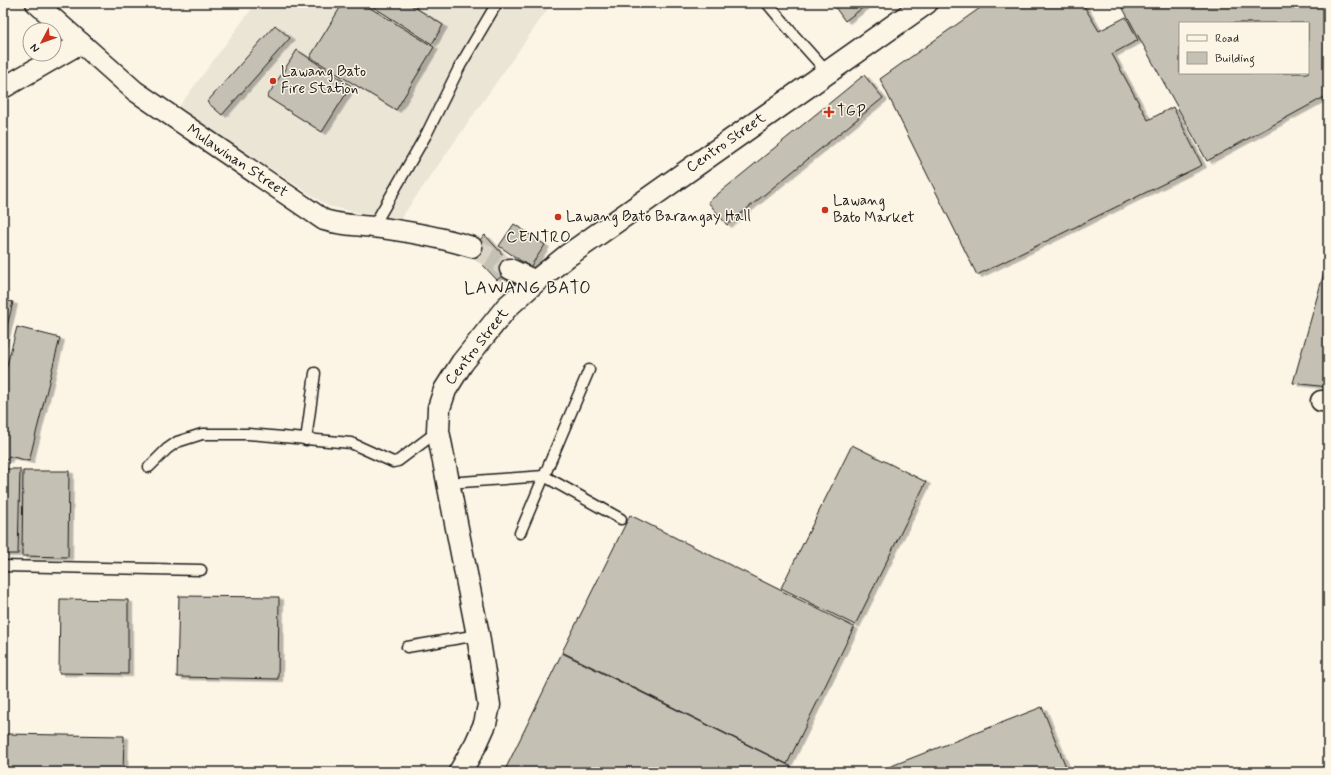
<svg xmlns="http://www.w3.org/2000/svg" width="1331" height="775" font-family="Mynerve,sans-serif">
	<defs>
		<filter id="shadow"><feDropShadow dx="4.5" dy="2.5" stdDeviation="0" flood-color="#0004"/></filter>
	</defs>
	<rect width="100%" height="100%" fill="#fcf5e5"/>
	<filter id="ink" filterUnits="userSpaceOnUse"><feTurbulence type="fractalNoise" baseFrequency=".025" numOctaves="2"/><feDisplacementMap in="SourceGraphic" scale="8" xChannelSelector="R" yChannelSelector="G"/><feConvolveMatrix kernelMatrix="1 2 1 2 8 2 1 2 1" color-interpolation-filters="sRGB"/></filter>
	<g filter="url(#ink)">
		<polygon fill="#ebe5d6" points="256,3 552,3 399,221 328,206 178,108"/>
		<g fill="#c4c0b3" stroke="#1c1c1c" fill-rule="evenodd" filter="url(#shadow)">
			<polygon points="343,3 362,3 434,47 396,110 310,57"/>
			<polygon points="367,3 408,3 443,25 432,44"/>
			<polygon points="832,3 869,3 845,21"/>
			<polygon points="987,3 1082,3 1099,31 1126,17 1138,40 1112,54 1148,120 1173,107 1202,165 977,275 880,79"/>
			<path d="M1120 3H1324L1328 11V95L1207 161ZM1180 23H1308V73H1180Z"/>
			<polygon points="275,25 290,38 222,115 207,102"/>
			<polygon points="297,50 351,86 322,132 267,97"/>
			<polygon points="864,75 883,98 727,225 708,202"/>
			<polygon points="514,224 545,245 530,267 499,246"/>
			<polygon points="485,235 513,266 497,280 469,250"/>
			<polygon points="1328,258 1328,387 1293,383"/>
			<polygon points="3,300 13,302 3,343"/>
			<polygon points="17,327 60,338 29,461 9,456 7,460 3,459 3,380"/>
			<polygon points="852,445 926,482 855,625 781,588"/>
			<polygon points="3,469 20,469 18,554 3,554"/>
			<polygon points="23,471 69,471 68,557 22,556"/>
			<polygon points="630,515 854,627 787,764 562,652"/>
			<polygon points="179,596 279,597 278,679 177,677"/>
			<polygon points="60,599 128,600 128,674 59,673"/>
			<polygon points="562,653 792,767 790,772 504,772"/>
			<polygon points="1042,707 1068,772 876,772"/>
			<polygon points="3,734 124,736 123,772 3,772"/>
		</g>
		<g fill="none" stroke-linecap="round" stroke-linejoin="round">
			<polyline stroke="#dad4c7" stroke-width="20" stroke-dasharray="20 10" stroke-linecap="butt" points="472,247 510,269"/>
			<defs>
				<g id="lane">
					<polyline points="767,3 793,34 827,72"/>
					<polyline points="373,227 427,133 460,66 497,3"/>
					<polyline points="306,440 315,373"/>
					<polyline points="149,467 167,449 177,442 202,434 248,434 351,443 393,462 398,461 438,431"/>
					<polyline points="448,483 544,476 621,519"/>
					<polyline points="520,533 589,370"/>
					<polyline points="3,566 201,570"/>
					<polyline points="407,647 478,635"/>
				</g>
				<g id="street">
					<path d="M36 3 135 91 324 220C340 225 356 225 373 227 406 231 440 237 472 247"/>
					<polyline points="3,88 81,43"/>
					<polyline points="510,269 536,281"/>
					<polyline points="1321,401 1328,401"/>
				</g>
				<polyline id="secondary" points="460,772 476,744 485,724 489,705 478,635 438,431 439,408 445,390 462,363 507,307 536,281 567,256 926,3"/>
			</defs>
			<use href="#lane" stroke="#1c1c1c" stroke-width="13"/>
			<use href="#street" stroke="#1c1c1c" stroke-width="23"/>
			<use href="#secondary" stroke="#1c1c1c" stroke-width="25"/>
			<use href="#lane" stroke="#fcf5e5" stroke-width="10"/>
			<use href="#street" stroke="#fcf5e5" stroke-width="20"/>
			<use href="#secondary" stroke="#fcf5e5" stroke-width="22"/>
		</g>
	</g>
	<g fill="#c8321e" stroke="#fcf5e5" stroke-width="1.5">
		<circle cx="273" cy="81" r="4"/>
		<path d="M827 106h4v4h4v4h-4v4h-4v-4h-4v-4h4z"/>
		<circle cx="825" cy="210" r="4"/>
		<circle cx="558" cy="217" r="4"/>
	</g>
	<g text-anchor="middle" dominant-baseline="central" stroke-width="3" stroke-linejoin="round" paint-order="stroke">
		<g font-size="15" fill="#1c1c1c" stroke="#fcf5e5" text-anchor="start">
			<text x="281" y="72">Lawang Bato<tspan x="281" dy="17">Fire Station</tspan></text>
			<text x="837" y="112">TGP</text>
			<text x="833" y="201">Lawang<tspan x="833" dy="17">Bato Market</tspan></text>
			<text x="566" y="217">Lawang Bato Barangay Hall</text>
		</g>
		<g font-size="15" fill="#1c1c1c" stroke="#fcf5e5">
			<text transform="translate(726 143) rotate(-35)">Centro Street</text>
			<text transform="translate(237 161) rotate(34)">Mulawinan Street</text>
			<text transform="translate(477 347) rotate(-52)">Centro Street</text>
		</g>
		<g font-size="16" letter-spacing="1" fill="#1c1c1c" stroke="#fcf5e5">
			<text x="539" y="237">CENTRO</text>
		</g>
		<g font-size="17" letter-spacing="1" fill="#1c1c1c" stroke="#fcf5e5">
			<text x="528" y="288">LAWANG BATO</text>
		</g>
	</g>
	<rect width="1331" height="775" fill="none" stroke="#fcf5e5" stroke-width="16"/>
	<rect x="8" y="8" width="1315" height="759" fill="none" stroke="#1c1c1c" stroke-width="1.5" filter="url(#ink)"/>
	<rect x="1179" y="22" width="130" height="52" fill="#fcf5e5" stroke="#a29e95"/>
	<rect x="1187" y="35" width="20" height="6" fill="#fcf5e5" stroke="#a29e95"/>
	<text x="1215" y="42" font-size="12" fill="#1c1c1c">Road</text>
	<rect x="1187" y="52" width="20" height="12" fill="#c4c0b3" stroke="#a29e95"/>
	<text x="1215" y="62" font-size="12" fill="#1c1c1c">Building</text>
	<g transform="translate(42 42) rotate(229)"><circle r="19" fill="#fcf5e5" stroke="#a29e95"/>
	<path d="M0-3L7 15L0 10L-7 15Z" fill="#c8321e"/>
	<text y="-6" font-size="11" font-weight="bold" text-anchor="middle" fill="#1c1c1c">N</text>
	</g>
</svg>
